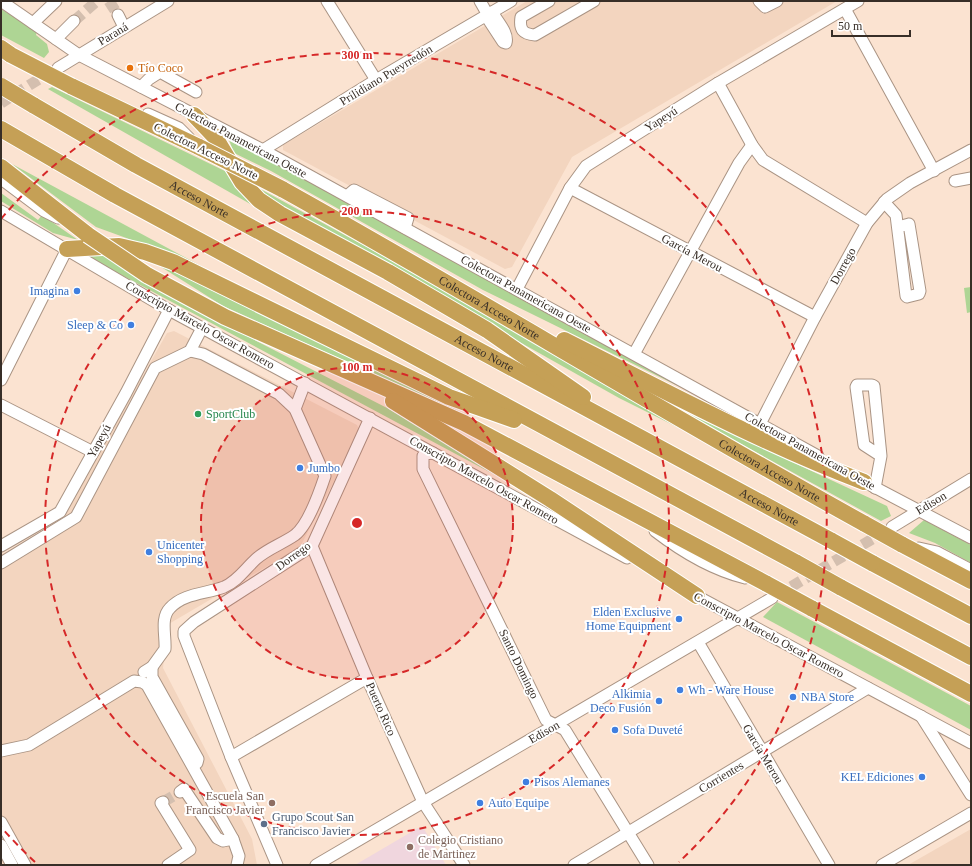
<svg xmlns="http://www.w3.org/2000/svg" width="972" height="866" font-family="'Times New Roman',serif">
	<rect width="100%" height="100%" fill="#fbe3d1"/>
	<g fill="#f3d5bf">
		<polygon points="527,1 837,1 572,157 512,267 505,269 283,150 283,145"/>
		<polygon points="174,331 357,425 360,431 300,547 167,625 163,668 252,839 257,865 1,865 1,555 62,518 167,333"/>
		<polygon points="971,829 971,865 908,865"/>
	</g>
	<polygon fill="#f0d6de" points="418,828 424,829 446,865 355,865"/>
	<g fill="#aed594">
		<polygon points="1,9 37,31 36,35 47,44 49,52 44,58 1,35"/>
		<polygon points="52,87 229,173 237,189 259,209 48,89"/>
		<polygon points="227,135 743,418 483,290 271,171 234,153"/>
		<polygon points="12,164 238,286 151,247 96,227"/>
		<polygon points="255,186 429,281 685,431 619,398 290,213"/>
		<polygon points="1,193 38,220 42,215 78,240 53,233 1,201"/>
		<polygon points="96,250 192,308 389,409 521,489 84,255"/>
		<polygon points="150,260 473,418 223,306"/>
		<polygon points="971,287 971,312 967,313 964,288"/>
		<polygon points="674,407 887,506 891,516 881,521"/>
		<polygon points="924,520 971,545 971,563 935,543 909,533"/>
		<polygon points="777,602 971,706 971,730 763,617"/>
	</g>
	<g fill="none" stroke-linecap="round" stroke-linejoin="round">
		<g stroke="#d4bfaf" stroke-width="11" stroke-dasharray="11 5.5" stroke-linecap="butt">
			<polyline points="109,1 118,15"/>
			<polyline points="74,21 97,1"/>
			<polyline points="1,103 52,71"/>
			<polyline points="777,595 886,531"/>
			<polyline points="163,802 180,792"/>
		</g>
		<defs>
			<g id="minor">
				<polyline points="1,1 79,55 263,150 818,456"/>
				<polyline points="327,1 376,80"/>
				<polyline points="480,1 488,15"/>
				<path d="M549 1 521 17C519 30 523 34 535 35L594 1"/>
				<polyline points="759,1 765,7 777,1"/>
				<polyline points="845,9 934,171"/>
				<polyline points="118,15 124,27"/>
				<path d="M486 16 503 42 506 43C509 33 497 21 492 12"/>
				<polyline points="33,23 56,1"/>
				<polyline points="56,39 74,21"/>
				<polyline points="58,68 168,1"/>
				<polyline points="718,83 752,145 763,160 867,223"/>
				<polyline points="141,87 149,79 160,72 196,92"/>
				<polyline points="148,114 179,128 189,138"/>
				<polyline points="263,150 376,80 511,1"/>
				<polyline points="1,179 44,211 58,218"/>
				<polyline points="955,181 971,178"/>
				<polyline points="570,188 815,317"/>
				<polyline points="347,196 354,190 408,218 405,228"/>
				<polyline points="884,202 896,215 906,296 907,297 919,294 920,291 909,224 898,227"/>
				<polyline points="1,211 169,310 627,558"/>
				<polyline points="517,289 570,188 586,166 718,83 858,1"/>
				<polyline points="634,354 739,163 752,145"/>
				<polyline points="1,380 67,249"/>
				<polyline points="1,405 93,452"/>
				<polyline points="295,409 305,383"/>
				<polyline points="760,424 815,317 867,223 887,199 910,183 971,150"/>
				<polyline points="433,453 425,454 423,456 423,469 546,720 565,730 648,865"/>
				<polyline points="859,479 971,538"/>
				<polyline points="875,488 881,456 874,386 872,385 857,385 856,387 864,445 881,456"/>
				<polyline points="892,527 971,479"/>
				<path d="M655 531C681 551 713 570 745 578"/>
				<polyline points="1,546 60,512 126,393 169,310"/>
				<polyline points="312,546 367,678 423,802 464,865"/>
				<polyline points="919,548 937,552 971,570"/>
				<polyline points="1,563 76,517 155,368 190,351 202,328"/>
				<polyline points="691,593 971,743"/>
				<polyline points="698,642 829,865"/>
				<polyline points="152,667 152,677 198,759 197,763"/>
				<path d="M144 672 152 667 165 649C166 636 160 618 170 608 184 593 206 594 224 587 238 581 245 569 256 559 267 549 282 544 295 535 308 525 320 491 325 476L295 409 279 394 203 354 190 351"/>
				<polyline points="921,716 971,795"/>
				<polyline points="1,751 29,745 134,681 142,682 147,685 233,839 239,856 237,865"/>
				<polyline points="231,757 367,678"/>
				<polyline points="180,792 184,789 217,838 223,841 233,839"/>
				<polyline points="163,802 161,803 190,850 168,865"/>
				<polyline points="1,822 25,865"/>
				<polyline points="1,845 12,865"/>
				<polyline points="277,865 231,757 184,636 184,631 194,622 312,546 370,418"/>
				<polyline points="316,865 772,598"/>
				<polyline points="574,865 868,688"/>
				<polyline points="882,865 971,813"/>
			</g>
			<g id="highway">
				<polyline points="1,48 11,55"/>
				<polyline points="71,86 199,147"/>
				<path id="s1" d="M33 105 136 165 832 541"/>
				<polyline points="194,115 215,137 242,182 259,200 280,214 388,272 487,330 583,397"/>
				<polyline points="1,129 115,195 797,563"/>
				<polyline points="1,167 88,235"/>
				<path id="s2" d="M282 189C478 298 669 416 865 524"/>
				<polyline points="67,249 119,246 145,252 173,262 449,397 514,420"/>
				<polyline points="147,275 225,317 464,423 767,584"/>
				<path d="M564 340C663 390 761 443 864 482"/>
				<polyline points="393,401 550,499 697,596"/>
				<polyline points="901,544 971,581"/>
				<polyline points="872,563 971,616"/>
				<polyline points="840,587 971,657"/>
				<polyline points="811,608 971,694"/>
			</g>
		</defs>
		<use href="#minor" stroke="#aa9484" stroke-width="13"/>
		<use href="#highway" stroke="#fff" stroke-width="18"/>
		<use href="#minor" stroke="#fff" stroke-width="11"/>
		<use href="#highway" stroke="#c5a056" stroke-width="16"/>
		<defs>
			<g id="highway-bridge">
				<polyline points="11,55 71,86"/>
				<polyline points="1,86 33,105"/>
				<polyline points="199,147 282,189"/>
				<polyline points="88,235 147,275"/>
				<polyline points="865,524 901,544"/>
				<polyline points="832,541 872,563"/>
				<polyline points="797,563 840,587"/>
				<polyline points="767,584 811,608"/>
			</g>
		</defs>
		<use href="#highway-bridge" stroke="#fff" stroke-width="18" stroke-linecap="butt"/>
		<use href="#highway-bridge" stroke="#c5a056" stroke-width="16"/>
	</g>
	<circle cx="357" cy="523" r="156" fill="#d62828" fill-opacity=".12"/>
	<g fill="none" stroke="#d62828" stroke-width="2" stroke-dasharray="7 5">
		<circle cx="357" cy="523" r="156"/>
		<circle cx="357" cy="523" r="312"/>
		<path d="M35 862A468 468 0 0 1 1 827M1 219A468 468 0 1 1 679 862"/>
	</g>
	<circle fill="#e8710a" stroke="#fff" stroke-width="1.5" cx="130" cy="68" r="4"/>
	<g fill="#3f7fe0" stroke="#fff" stroke-width="1.5">
		<circle cx="77" cy="291" r="4"/>
		<circle cx="131" cy="325" r="4"/>
		<circle cx="300" cy="468" r="4"/>
		<circle cx="149" cy="552" r="4"/>
		<circle cx="679" cy="619" r="4"/>
		<circle cx="680" cy="690" r="4"/>
		<circle cx="793" cy="697" r="4"/>
		<circle cx="659" cy="701" r="4"/>
		<circle cx="615" cy="730" r="4"/>
		<circle cx="922" cy="777" r="4"/>
		<circle cx="526" cy="782" r="4"/>
		<circle cx="480" cy="803" r="4"/>
	</g>
	<circle fill="#2e9e5b" stroke="#fff" stroke-width="1.5" cx="198" cy="414" r="4"/>
	<g fill="#8d6e63" stroke="#fff" stroke-width="1.5">
		<circle cx="272" cy="803" r="4"/>
		<circle cx="410" cy="847" r="4"/>
	</g>
	<circle fill="#5c6f8a" stroke="#fff" stroke-width="1.5" cx="264" cy="824" r="4"/>
	<g text-anchor="middle" dominant-baseline="central" stroke-width="4" stroke-linejoin="round" paint-order="stroke">
		<g font-size="12" fill="#372e27" stroke="#fff">
			<text transform="translate(113 34) rotate(-31)">Paraná</text>
			<text transform="translate(386 75) rotate(-31)">Prilidiano Pueyrredón</text>
			<text transform="translate(661 119) rotate(-32)">Yapeyú</text>
			<text transform="translate(241 140) rotate(28)">Colectora Panamericana Oeste</text>
			<text transform="translate(206 151) rotate(26)">Colectora Acceso Norte</text>
			<text stroke="none"><textPath href="#s1" startOffset="191">Acceso Norte</textPath></text>
			<text transform="translate(692 253) rotate(28)">García Merou</text>
			<text transform="translate(843 266) rotate(-61)">Dorrego</text>
			<text transform="translate(526 294) rotate(29)">Colectora Panamericana Oeste</text>
			<text stroke="none"><textPath href="#s2" startOffset="239">Colectora Acceso Norte</textPath></text>
			<text transform="translate(200 325) rotate(29)">Conscripto Marcelo Oscar Romero</text>
			<text stroke="none"><textPath href="#s1" startOffset="515">Acceso Norte</textPath></text>
			<text transform="translate(99 441) rotate(-61)">Yapeyú</text>
			<text transform="translate(810 451) rotate(29)">Colectora Panamericana Oeste</text>
			<text stroke="none"><textPath href="#s2" startOffset="563">Colectora Acceso Norte</textPath></text>
			<text transform="translate(484 480) rotate(29)">Conscripto Marcelo Oscar Romero</text>
			<text transform="translate(931 503) rotate(-31)">Edison</text>
			<text stroke="none"><textPath href="#s1" startOffset="839">Acceso Norte</textPath></text>
			<text transform="translate(293 556) rotate(-36)">Dorrego</text>
			<text transform="translate(769 635) rotate(28)">Conscripto Marcelo Oscar Romero</text>
			<text transform="translate(519 664) rotate(64)">Santo Domingo</text>
			<text transform="translate(381 709) rotate(66)">Puerto Rico</text>
			<text transform="translate(544 732) rotate(-30)">Edison</text>
			<text transform="translate(763 754) rotate(59)">García Merou</text>
			<text transform="translate(721 777) rotate(-31)">Corrientes</text>
		</g>
		<g font-size="12" fill="#c56008" stroke="#fff" text-anchor="start">
			<text x="138" y="68">Tío Coco</text>
		</g>
		<g font-size="12" fill="#366cbe" stroke="#fff" text-anchor="start">
			<text x="69" y="291" text-anchor="end">Imagina</text>
			<text x="123" y="325" text-anchor="end">Sleep &amp; Co</text>
			<text x="308" y="468">Jumbo</text>
			<text x="157" y="545">Unicenter<tspan x="157" dy="14">Shopping</tspan></text>
			<text x="671" y="612" text-anchor="end">Elden Exclusive<tspan x="671" dy="14">Home Equipment</tspan></text>
			<text x="688" y="690">Wh - Ware House</text>
			<text x="651" y="694" text-anchor="end">Alkimia<tspan x="651" dy="14">Deco Fusión</tspan></text>
			<text x="801" y="697">NBA Store</text>
			<text x="623" y="730">Sofa Duveté</text>
			<text x="914" y="777" text-anchor="end">KEL Ediciones</text>
			<text x="534" y="782">Pisos Alemanes</text>
			<text x="488" y="803">Auto Equipe</text>
		</g>
		<g font-size="12" fill="#27864d" stroke="#fff" text-anchor="start">
			<text x="206" y="414">SportClub</text>
		</g>
		<g font-size="12" fill="#785e54" stroke="#fff" text-anchor="end">
			<text x="264" y="796">Escuela San<tspan x="264" dy="14">Francisco Javier</tspan></text>
			<text x="418" y="840" text-anchor="start">Colegio Cristiano<tspan x="418" dy="14">de Martinez</tspan></text>
		</g>
		<g font-size="12" fill="#4e5e75" stroke="#fff" text-anchor="start">
			<text x="272" y="817">Grupo Scout San<tspan x="272" dy="14">Francisco Javier</tspan></text>
		</g>
	</g>
	<circle cx="357" cy="523" r="6" fill="#d62828" stroke="#fff" stroke-width="2"/>
	<g font-size="12" text-anchor="middle" font-weight="bold" fill="#d62828" stroke="#fff" stroke-width="4" stroke-linejoin="round" paint-order="stroke">
		<text x="357" y="59">300 m</text>
		<text x="357" y="215">200 m</text>
		<text x="357" y="371">100 m</text>
	</g>
	<rect width="972" height="866" fill="none" stroke="#372e27" stroke-width="4"/>
	<path d="M832 30v6h78v-6" fill="none" stroke="#372e27" stroke-width="2"/>
	<text x="838" y="30" font-size="12" fill="#372e27" stroke="#ffffff" stroke-width="3" paint-order="stroke">50 m</text>
</svg>
